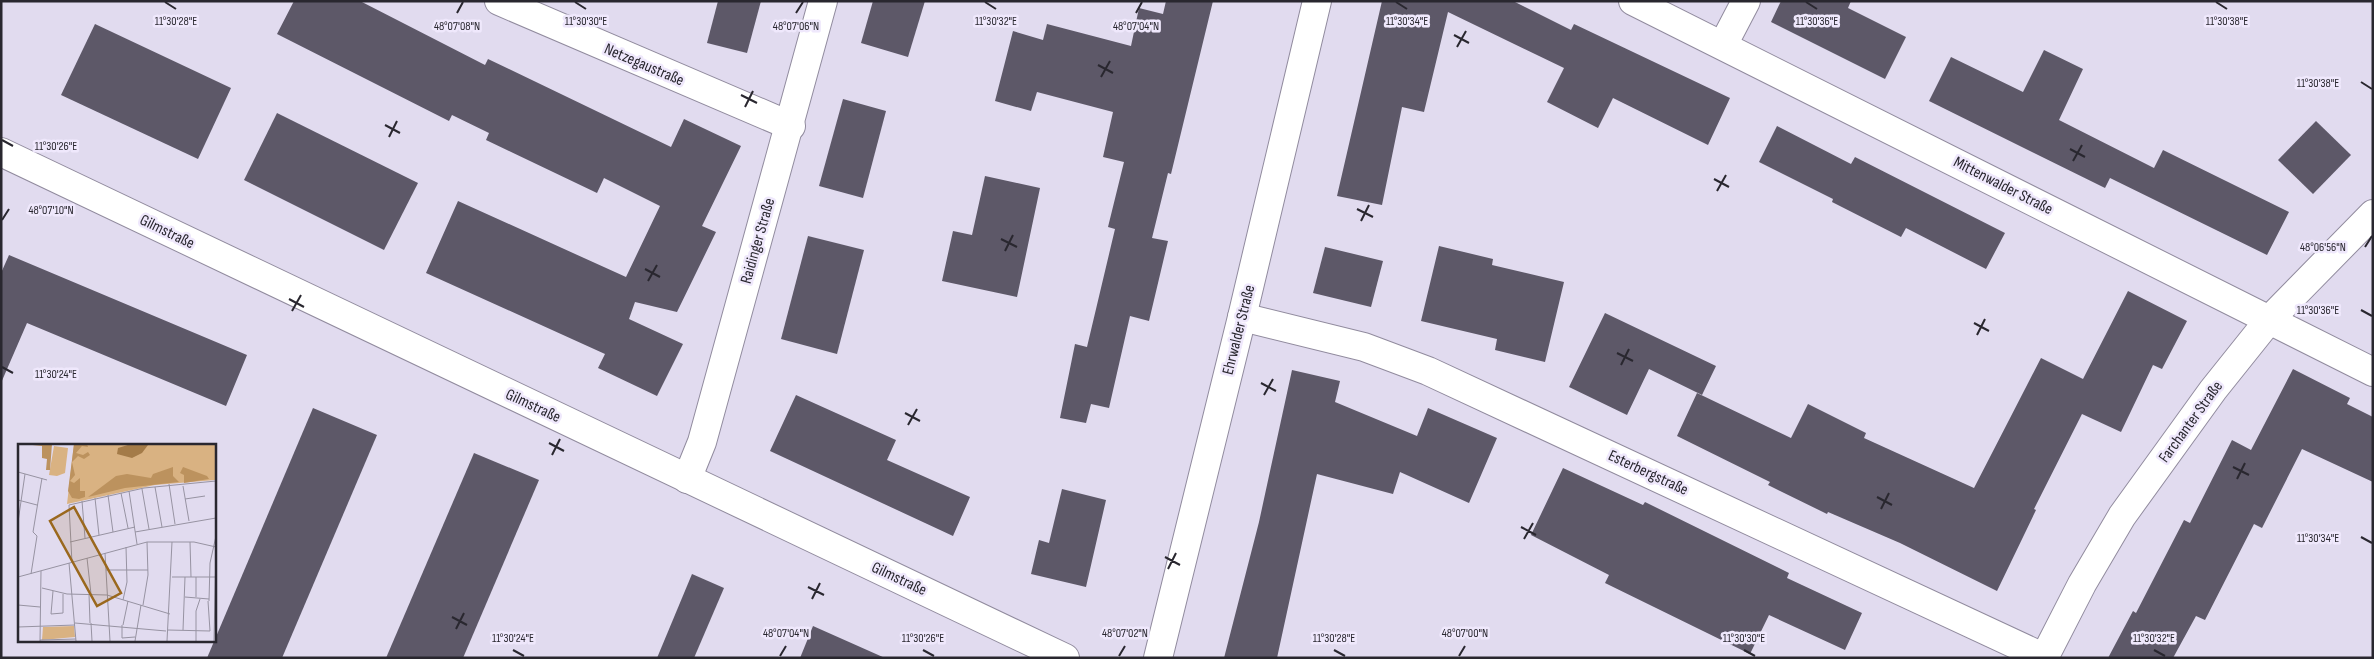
<svg xmlns="http://www.w3.org/2000/svg" width="2374" height="659" font-family="'Sofia Sans Condensed',sans-serif">
	<rect width="100%" height="100%" fill="#e1dbef"/>
	<g fill="#5d5868">
		<polygon points="294,1 360,1 485,65 488,59 671,147 684,119 741,146 702,226 716,232 677,312 635,302 629,319 683,344 657,396 598,368 605,354 426,273 458,201 626,277 660,206 604,178 597,193 486,140 489,133 452,115 449,121 277,34"/>
		<polygon points="718,1 761,1 747,53 707,43"/>
		<polygon points="873,1 925,1 908,57 861,43"/>
		<polygon points="1166,1 1213,1 1171,174 1168,173 1152,238 1168,241 1149,321 1130,316 1109,408 1091,404 1086,423 1060,418 1075,344 1087,347 1115,229 1108,227 1124,162 1103,157 1113,112 1037,92 1031,111 995,101 1013,31 1043,40 1047,24 1131,46 1139,8 1163,14"/>
		<polygon points="1382,1 1513,1 1571,30 1574,24 1730,98 1708,145 1613,98 1598,128 1547,102 1564,68 1448,12 1424,112 1402,107 1382,205 1337,196"/>
		<polygon points="1781,1 1851,1 1848,8 1906,37 1885,79 1771,22"/>
		<polygon points="95,24 231,88 198,159 61,95"/>
		<polygon points="2044,50 2083,69 2059,120 2154,168 2163,150 2289,212 2267,255 2110,178 2105,188 1929,101 1951,57 2023,92"/>
		<polygon points="843,99 886,111 863,198 819,186"/>
		<polygon points="277,113 418,183 384,250 244,180"/>
		<polygon points="2316,121 2351,155 2313,194 2278,160"/>
		<polygon points="1777,126 1851,164 1855,157 2005,233 1986,269 1906,228 1901,237 1832,202 1833,199 1759,162"/>
		<polygon points="985,176 1040,188 1017,297 942,281 953,231 972,235"/>
		<polygon points="808,236 864,250 837,354 781,339"/>
		<polygon points="1439,246 1493,259 1492,265 1564,282 1545,362 1495,350 1497,339 1421,321"/>
		<polygon points="1325,247 1383,261 1371,307 1313,293"/>
		<polygon points="9,255 247,355 226,406 27,323 1,383 1,273"/>
		<polygon points="2128,291 2187,321 2162,369 2153,365 2121,432 2082,414 2034,509 2036,510 1997,591 1900,543 1828,512 1827,514 1768,485 1770,482 1677,436 1697,393 1791,438 1808,404 1866,433 1864,438 1974,488 2041,358 2083,379"/>
		<polygon points="1605,313 1716,366 1702,395 1649,369 1627,415 1569,387"/>
		<polygon points="2293,369 2350,398 2347,404 2373,417 2373,482 2302,449 2262,528 2254,524 2205,620 2196,616 2173,658 2108,658 2133,611 2136,613 2184,520 2190,523 2232,440 2251,450"/>
		<polygon points="1292,370 1340,381 1335,402 1417,436 1428,408 1497,438 1469,503 1400,472 1393,494 1317,474 1277,658 1224,658 1259,522"/>
		<polygon points="796,395 896,440 887,460 970,497 953,536 770,451"/>
		<polygon points="313,408 377,435 282,658 207,658"/>
		<polygon points="474,453 539,480 463,658 386,658"/>
		<polygon points="1563,468 1643,505 1645,502 1789,573 1787,578 1862,613 1845,650 1769,615 1750,654 1605,583 1609,575 1531,535"/>
		<polygon points="1062,489 1106,500 1086,587 1031,574 1039,540 1049,543"/>
		<polygon points="692,574 724,588 694,658 657,658"/>
		<polygon points="813,626 885,658 800,658"/>
	</g>
	<g fill="none" stroke-linecap="round" stroke-linejoin="round">
		<defs>
			<g id="minor">
				<polyline points="499,1 791,126"/>
				<polyline points="1633,1 2373,372"/>
				<polyline points="1723,45 1746,1"/>
				<polyline points="1,152 1065,658"/>
				<polyline points="1242,317 1364,347 1428,371 2045,658"/>
				<polyline points="687,479 702,442 823,1"/>
				<polyline points="2044,658 2082,584 2122,516 2213,390 2269,320 2373,214"/>
			</g>
			<polyline id="tertiary" points="1158,658 1242,317 1317,1"/>
		</defs>
		<use href="#minor" stroke="#918b9e" stroke-width="30"/>
		<use href="#tertiary" stroke="#918b9e" stroke-width="30"/>
		<use href="#minor" stroke="#fff" stroke-width="28"/>
		<use href="#tertiary" stroke="#fff" stroke-width="28"/>
	</g>
	<path fill="none" stroke="#29272f" stroke-width="2" d="M165 2 176 9M575 2 586 9M985 2 996 9M1396 2 1407 9M1806 2 1817 9M2216 2 2227 9M457 13 463 2M796 13 803 2M1136 13 1142 2M1454 35 1469 43M1457 47 1466 31M1098 65 1113 73M1101 77 1110 61M2361 82 2372 89M741 95 757 103M745 107 753 91M385 125 400 133M389 137 397 121M2 140 13 146M2070 149 2085 157M2073 161 2082 145M1714 179 1729 187M1717 191 1726 175M1357 209 1373 217M2 220 9 209M1361 221 1369 205M1001 239 1017 247M2365 247 2372 236M1005 251 1013 235M645 269 660 277M648 281 657 265M289 299 304 307M2361 310 2372 316M292 311 301 295M1974 323 1989 331M1977 335 1985 319M1617 353 1633 361M1621 365 1629 349M2 367 13 373M1261 383 1276 391M1264 395 1273 379M905 413 920 421M908 425 917 409M549 443 564 451M552 455 560 439M2233 467 2249 475M2237 479 2245 463M1877 497 1892 505M1881 509 1889 493M1521 527 1536 535M2361 537 2372 543M1524 539 1533 523M1165 557 1180 565M1168 569 1176 553M808 587 824 595M812 599 820 583M452 617 467 625M456 629 464 613M513 650 524 656M923 650 934 656M1334 650 1345 656M1744 650 1755 656M2154 650 2165 656M780 656 786 646M1119 656 1125 646M1459 656 1465 646"/>
	<g text-anchor="middle" dominant-baseline="central" stroke-width="5" stroke-linejoin="round" paint-order="stroke">
		<g font-size="16" fill="#29272f" stroke="#efe8fc">
			<text transform="translate(644 65) rotate(23)">Netzegaustraße</text>
			<text transform="translate(2003 186) rotate(27)">Mittenwalder Straße</text>
			<text transform="translate(167 232) rotate(26)">Gilmstraße</text>
			<text transform="translate(758 241) rotate(-74)">Raidinger Straße</text>
			<text transform="translate(1239 330) rotate(-76)">Ehrwalder Straße</text>
			<text transform="translate(533 406) rotate(25)">Gilmstraße</text>
			<text transform="translate(2191 422) rotate(-54)">Farchanter Straße</text>
			<text transform="translate(1648 473) rotate(25)">Esterbergstraße</text>
			<text transform="translate(899 579) rotate(25)">Gilmstraße</text>
		</g>
	</g>
	<g transform="translate(18 444)">
		<rect width="198" height="198" fill="#e1dbef"/>
		<path d="M56 0H197V36L137 41 49 60ZM36 2 50 4 47 29 39 32 31 31ZM56 182 57 193 24 196 25 183Z" fill="#d9b282"/>
		<path d="M5 0H34L32 26H28L29 15 24 14V2ZM56 0H69L70 3 64 2 58 9 65 11 70 8 72 11 66 15 60 12 54 18 57 31 52 37 56 39 62 34V47H67V53L61 55 54 54 50 47ZM155 23V32L161 38 107 44 70 53 98 32 109 30 133 34 135 30ZM165 23 189 32 191 35 166 39V31L162 29Z" fill="#bc925e"/>
		<path d="M113 0H130V1L124 9 114 14 99 10 100 4Z" fill="#a47b48"/>
		<path fill="none" stroke="#9793a2" stroke-width="1" d="M0 28 29 36M151 40 157 80M165 42 171 77M137 43 144 83M124 45 131 85M111 47 119 100M103 49 110 84M90 51 95 88M77 54 81 91M167 55 187 52M0 56 19 61M64 57 67 94M0 78 7 30M15 88 24 34M117 88 198 74M52 98 117 83M172 98 173 133M87 109 92 197M69 114 73 150M51 119 58 197M54 119 51 61 126 44 198 37M88 126H130M13 130 19 92 15 88M0 133 129 98H176L198 103M154 133H198M24 144 49 150 89 151 152 170M35 147 33 170 45 169V150M71 150 72 179M167 153 191 155M178 153V133M105 156 109 138 108 103M190 157 192 187M191 157 192 119 198 92M0 161 22 163M125 161 130 131 129 98M57 179 148 187M73 179 74 197M104 181V194L117 193M105 181 110 157M0 183 57 181M150 186 192 187M165 186 167 133M22 196 58 195M22 197 23 127M117 197 123 161M149 197 154 98M178 197V167L182 155M196 197 198 104"/>
		<path fill="#9a681d" fill-opacity="0.15" stroke="#9a681d" stroke-width="2.5" d="M56 63 103 149 79 162 32 77Z"/>
		<rect width="198" height="198" fill="none" stroke="#29272f" stroke-width="2.5"/>
	</g>
	<g font-size="12" text-anchor="middle" fill="#29272f" stroke="#efe8fc" stroke-width="5" stroke-linejoin="round" paint-order="stroke">
		<text x="2227" y="25">11°30'38"E</text>
		<text x="176" y="25">11°30'28"E</text>
		<text x="586" y="25">11°30'30"E</text>
		<text x="996" y="25">11°30'32"E</text>
		<text x="1407" y="25">11°30'34"E</text>
		<text x="1817" y="25">11°30'36"E</text>
		<text x="457" y="30">48°07'08"N</text>
		<text x="796" y="30">48°07'06"N</text>
		<text x="1136" y="30">48°07'04"N</text>
		<text x="2318" y="87">11°30'38"E</text>
		<text x="56" y="150">11°30'26"E</text>
		<text x="51" y="214">48°07'10"N</text>
		<text x="2323" y="251">48°06'56"N</text>
		<text x="2318" y="314">11°30'36"E</text>
		<text x="56" y="378">11°30'24"E</text>
		<text x="2318" y="542">11°30'34"E</text>
		<text x="786" y="637">48°07'04"N</text>
		<text x="1125" y="637">48°07'02"N</text>
		<text x="1465" y="637">48°07'00"N</text>
		<text x="513" y="642">11°30'24"E</text>
		<text x="923" y="642">11°30'26"E</text>
		<text x="1334" y="642">11°30'28"E</text>
		<text x="1744" y="642">11°30'30"E</text>
		<text x="2154" y="642">11°30'32"E</text>
	</g>
	<rect width="2374" height="659" fill="none" stroke="#29272f" stroke-width="5"/>
</svg>
